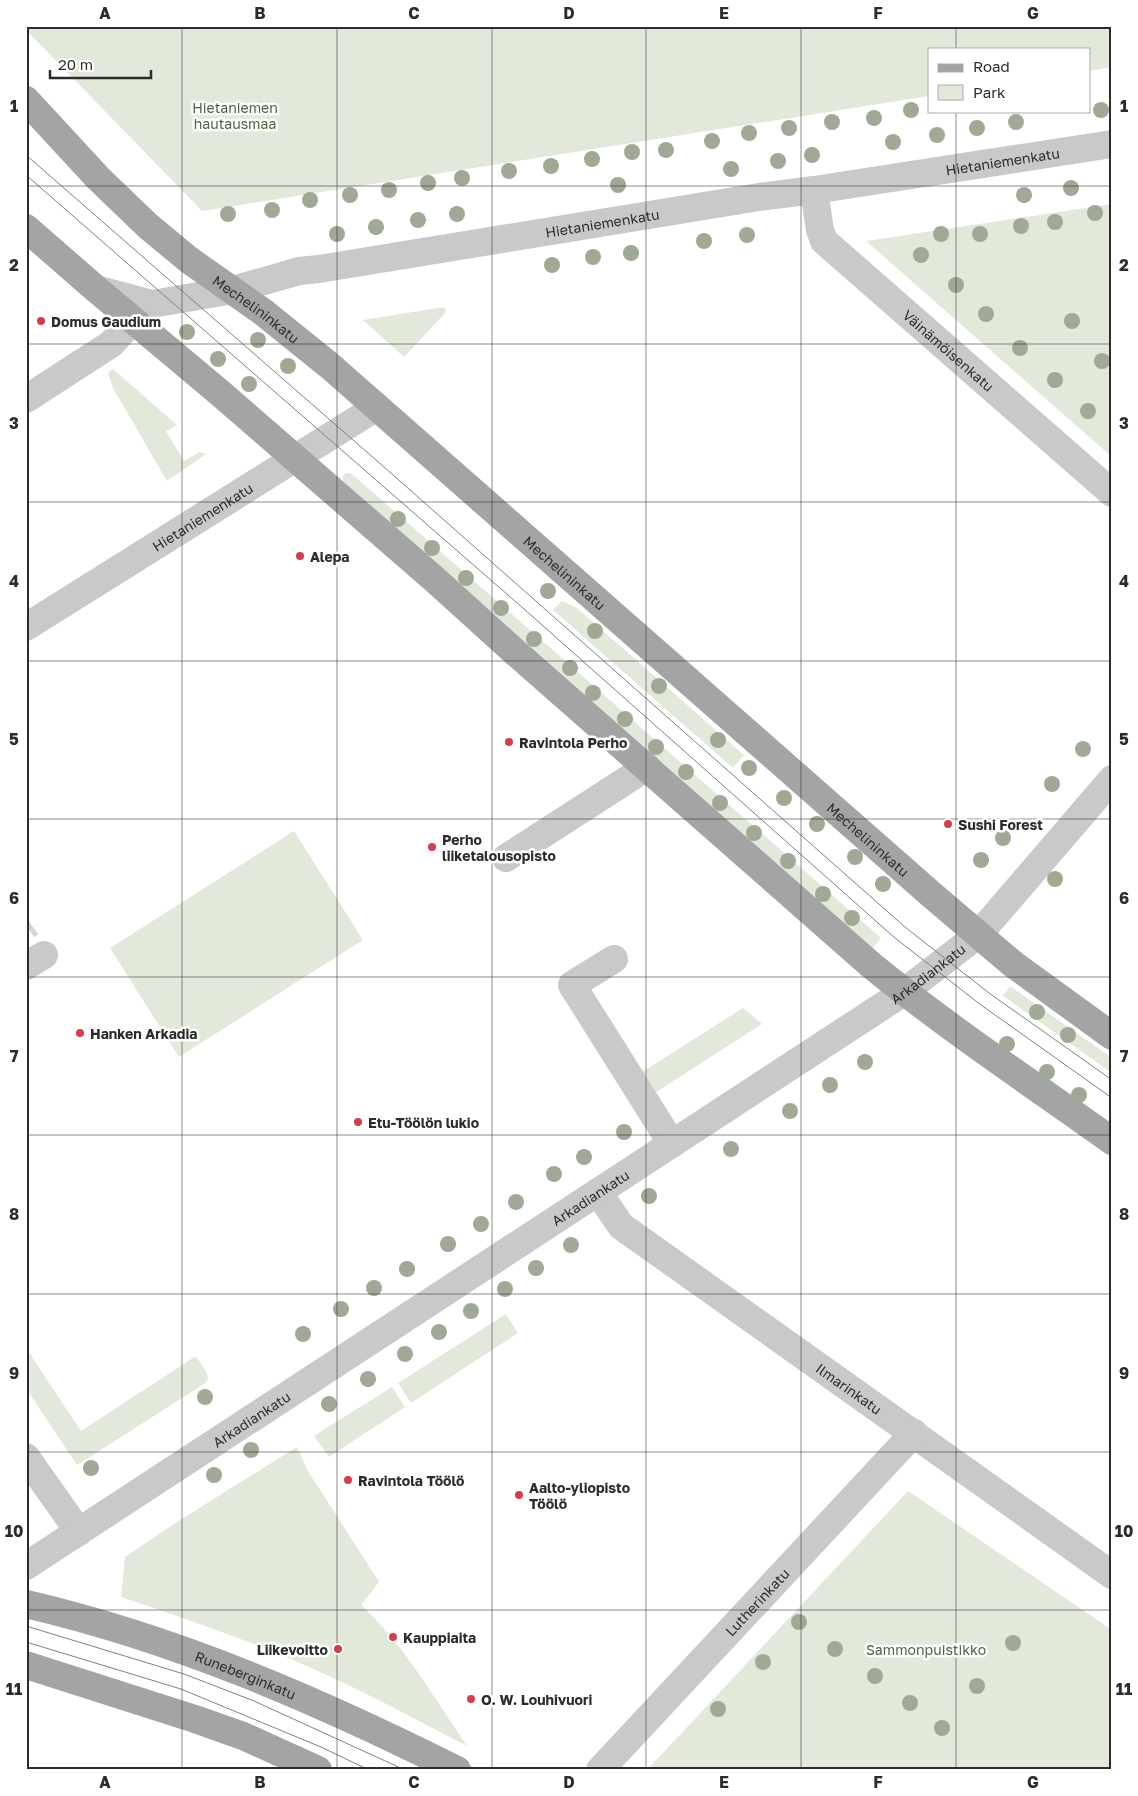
<svg xmlns="http://www.w3.org/2000/svg" width="1138" height="1796" font-family="'Golos Text',sans-serif">
	<rect width="100%" height="100%" fill="#fff"/>
	<g fill="#e2e8da">
		<polygon points="26,26 1112,26 1112,67 1089,71 1089,49 929,49 929,96 202,211 26,30"/>
		<polygon points="1112,204 1112,457 866,241"/>
		<polygon points="444,307 446,312 404,357 363,320"/>
		<polygon points="113,369 177,425 166,431 184,461 200,452 206,454 167,481 113,388 108,373"/>
		<polygon points="346,473 352,474 881,938 873,948 343,481 343,476"/>
		<polygon points="562,601 577,608 744,755 733,768 553,610"/>
		<polygon points="294,831 363,940 179,1057 110,948"/>
		<polygon points="1010,986 1112,1058 1112,1073 1003,996"/>
		<polygon points="743,1008 762,1024 650,1096 639,1074"/>
		<polygon points="506,1314 518,1333 411,1403 398,1383"/>
		<polygon points="26,1348 81,1431 196,1356 207,1373 208,1379 204,1384 77,1465 26,1388"/>
		<polygon points="392,1387 405,1407 329,1457 314,1436"/>
		<path d="M297 1447 308 1471 379 1582 361 1605C404 1645 434 1697 467 1746 422 1723 377 1698 331 1677 263 1645 192 1621 121 1597L125 1557 180 1520Z"/>
		<polygon points="908,1491 1112,1630 1112,1770 647,1770"/>
	</g>
	<g fill="none" stroke-linecap="round" stroke-linejoin="round">
		<polyline stroke="#d5d5d5" stroke-width="28" stroke-dasharray="28 14" stroke-linecap="butt" points="26,926 30,923"/>
		<g stroke="#c9c9c9" stroke-width="28">
			<path id="s1" d="M814 190 820 230 824 241 1112 493"/>
			<path id="s2" d="M96 289 152 304 233 290 299 271 319 269 759 197 814 190 1112 144"/>
			<polyline points="26,399 111,344 133,320"/>
			<path id="s3" d="M26 627 377 407"/>
			<polyline points="506,858 647,767"/>
			<polyline points="614,959 572,985 672,1144"/>
			<polyline points="26,966 44,955"/>
			<path id="s4" d="M598 1192 621 1226 1112 1575"/>
			<polyline points="26,1457 79,1532"/>
			<path id="s5" d="M26 1566 904 992 979 934 1112 779"/>
			<path id="s6" d="M600 1770 914 1433"/>
		</g>
		<g stroke="#a4a4a4" stroke-width="28">
			<path id="s7" d="M26 100 98 178 148 226 189 260 263 312 330 366 933 896 1013 964 1112 1036"/>
			<path d="M26 228 96 289 220 393 433 578 515 652 871 965C948 1028 1031 1083 1112 1141"/>
			<path id="s8" d="M26 1604C177 1639 319 1701 457 1770"/>
			<polyline points="26,1665 195,1719 243,1736 318,1770"/>
		</g>
		<g stroke="#818181" stroke-width="1">
			<polyline points="26,155 384,467 905,927 989,993 1112,1080"/>
			<polyline points="26,175 524,609 895,938 981,1005 1112,1098"/>
			<polyline points="26,1626 184,1674 254,1701 405,1770"/>
			<polyline points="26,1642 181,1689 321,1747 369,1770"/>
		</g>
	</g>
	<g fill="#9fa995">
		<circle cx="911" cy="110" r="8"/>
		<circle cx="1101" cy="110" r="8"/>
		<circle cx="874" cy="118" r="8"/>
		<circle cx="832" cy="122" r="8"/>
		<circle cx="1016" cy="122" r="8"/>
		<circle cx="789" cy="128" r="8"/>
		<circle cx="977" cy="128" r="8"/>
		<circle cx="749" cy="133" r="8"/>
		<circle cx="937" cy="135" r="8"/>
		<circle cx="712" cy="141" r="8"/>
		<circle cx="893" cy="142" r="8"/>
		<circle cx="666" cy="150" r="8"/>
		<circle cx="632" cy="152" r="8"/>
		<circle cx="812" cy="155" r="8"/>
		<circle cx="592" cy="159" r="8"/>
		<circle cx="778" cy="161" r="8"/>
		<circle cx="551" cy="166" r="8"/>
		<circle cx="731" cy="169" r="8"/>
		<circle cx="509" cy="171" r="8"/>
		<circle cx="462" cy="178" r="8"/>
		<circle cx="428" cy="183" r="8"/>
		<circle cx="618" cy="185" r="8"/>
		<circle cx="1071" cy="188" r="8"/>
		<circle cx="389" cy="190" r="8"/>
		<circle cx="350" cy="195" r="8"/>
		<circle cx="1024" cy="195" r="8"/>
		<circle cx="310" cy="200" r="8"/>
		<circle cx="272" cy="210" r="8"/>
		<circle cx="1095" cy="213" r="8"/>
		<circle cx="228" cy="214" r="8"/>
		<circle cx="457" cy="214" r="8"/>
		<circle cx="418" cy="220" r="8"/>
		<circle cx="1055" cy="222" r="8"/>
		<circle cx="1021" cy="226" r="8"/>
		<circle cx="376" cy="227" r="8"/>
		<circle cx="337" cy="234" r="8"/>
		<circle cx="941" cy="234" r="8"/>
		<circle cx="980" cy="234" r="8"/>
		<circle cx="747" cy="235" r="8"/>
		<circle cx="704" cy="241" r="8"/>
		<circle cx="631" cy="253" r="8"/>
		<circle cx="921" cy="255" r="8"/>
		<circle cx="593" cy="257" r="8"/>
		<circle cx="552" cy="265" r="8"/>
		<circle cx="956" cy="285" r="8"/>
		<circle cx="986" cy="314" r="8"/>
		<circle cx="1072" cy="321" r="8"/>
		<circle cx="187" cy="332" r="8"/>
		<circle cx="258" cy="340" r="8"/>
		<circle cx="1020" cy="348" r="8"/>
		<circle cx="218" cy="359" r="8"/>
		<circle cx="1102" cy="361" r="8"/>
		<circle cx="288" cy="366" r="8"/>
		<circle cx="1055" cy="380" r="8"/>
		<circle cx="249" cy="384" r="8"/>
		<circle cx="1088" cy="411" r="8"/>
		<circle cx="398" cy="519" r="8"/>
		<circle cx="432" cy="548" r="8"/>
		<circle cx="466" cy="578" r="8"/>
		<circle cx="548" cy="591" r="8"/>
		<circle cx="501" cy="608" r="8"/>
		<circle cx="595" cy="631" r="8"/>
		<circle cx="534" cy="639" r="8"/>
		<circle cx="570" cy="668" r="8"/>
		<circle cx="659" cy="686" r="8"/>
		<circle cx="593" cy="693" r="8"/>
		<circle cx="625" cy="719" r="8"/>
		<circle cx="718" cy="740" r="8"/>
		<circle cx="656" cy="747" r="8"/>
		<circle cx="1083" cy="749" r="8"/>
		<circle cx="749" cy="768" r="8"/>
		<circle cx="686" cy="772" r="8"/>
		<circle cx="1052" cy="784" r="8"/>
		<circle cx="784" cy="798" r="8"/>
		<circle cx="720" cy="803" r="8"/>
		<circle cx="817" cy="824" r="8"/>
		<circle cx="754" cy="833" r="8"/>
		<circle cx="1003" cy="838" r="8"/>
		<circle cx="855" cy="857" r="8"/>
		<circle cx="981" cy="860" r="8"/>
		<circle cx="788" cy="861" r="8"/>
		<circle cx="1055" cy="879" r="8"/>
		<circle cx="883" cy="884" r="8"/>
		<circle cx="823" cy="894" r="8"/>
		<circle cx="852" cy="918" r="8"/>
		<circle cx="1037" cy="1012" r="8"/>
		<circle cx="1068" cy="1035" r="8"/>
		<circle cx="1007" cy="1044" r="8"/>
		<circle cx="865" cy="1062" r="8"/>
		<circle cx="1047" cy="1072" r="8"/>
		<circle cx="830" cy="1085" r="8"/>
		<circle cx="1079" cy="1095" r="8"/>
		<circle cx="790" cy="1111" r="8"/>
		<circle cx="624" cy="1132" r="8"/>
		<circle cx="731" cy="1149" r="8"/>
		<circle cx="584" cy="1157" r="8"/>
		<circle cx="554" cy="1174" r="8"/>
		<circle cx="649" cy="1196" r="8"/>
		<circle cx="516" cy="1202" r="8"/>
		<circle cx="481" cy="1224" r="8"/>
		<circle cx="448" cy="1244" r="8"/>
		<circle cx="571" cy="1245" r="8"/>
		<circle cx="536" cy="1268" r="8"/>
		<circle cx="407" cy="1269" r="8"/>
		<circle cx="374" cy="1288" r="8"/>
		<circle cx="505" cy="1289" r="8"/>
		<circle cx="341" cy="1309" r="8"/>
		<circle cx="471" cy="1311" r="8"/>
		<circle cx="439" cy="1332" r="8"/>
		<circle cx="303" cy="1334" r="8"/>
		<circle cx="405" cy="1354" r="8"/>
		<circle cx="368" cy="1379" r="8"/>
		<circle cx="205" cy="1397" r="8"/>
		<circle cx="329" cy="1404" r="8"/>
		<circle cx="251" cy="1450" r="8"/>
		<circle cx="91" cy="1468" r="8"/>
		<circle cx="214" cy="1475" r="8"/>
		<circle cx="799" cy="1622" r="8"/>
		<circle cx="1013" cy="1643" r="8"/>
		<circle cx="835" cy="1649" r="8"/>
		<circle cx="763" cy="1662" r="8"/>
		<circle cx="875" cy="1676" r="8"/>
		<circle cx="977" cy="1686" r="8"/>
		<circle cx="910" cy="1703" r="8"/>
		<circle cx="718" cy="1709" r="8"/>
		<circle cx="942" cy="1728" r="8"/>
	</g>
	<path fill="none" stroke="#2c2c2c" stroke-width="1" stroke-opacity="0.55" d="M182 26V1770M337 26V1770M492 26V1770M646 26V1770M801 26V1770M956 26V49M956 111V1770M26 186H1112M26 344H1112M26 502H1112M26 661H1112M26 819H1112M26 977H1112M26 1135H1112M26 1294H1112M26 1452H1112M26 1610H1112"/>
	<g fill="#d53c4c" stroke="#fff" stroke-width="2">
		<circle cx="41" cy="321" r="5"/>
		<circle cx="300" cy="556" r="5"/>
		<circle cx="509" cy="742" r="5"/>
		<circle cx="948" cy="824" r="5"/>
		<circle cx="432" cy="847" r="5"/>
		<circle cx="80" cy="1033" r="5"/>
		<circle cx="358" cy="1122" r="5"/>
		<circle cx="348" cy="1480" r="5"/>
		<circle cx="519" cy="1495" r="5"/>
		<circle cx="393" cy="1637" r="5"/>
		<circle cx="338" cy="1649" r="5"/>
		<circle cx="471" cy="1699" r="5"/>
	</g>
	<g text-anchor="middle" dominant-baseline="central" stroke-width="5" stroke-linejoin="round" paint-order="stroke">
		<g font-size="14" fill="#50633e" stroke="#fff">
			<text x="235" y="107">Hietaniemen<tspan x="235" dy="16">hautausmaa</tspan></text>
			<text x="926" y="1649">Sammonpuistikko</text>
		</g>
		<g font-size="14" fill="#2c2c2c" stroke="#fff">
			<text stroke="none"><textPath href="#s2" startOffset="921">Hietaniemenkatu</textPath></text>
			<text stroke="none"><textPath href="#s2" startOffset="516">Hietaniemenkatu</textPath></text>
			<text stroke="none"><textPath href="#s7" startOffset="312">Mechelininkatu</textPath></text>
			<text stroke="none"><textPath href="#s1" startOffset="218">Väinämöisenkatu</textPath></text>
			<text stroke="none"><textPath href="#s3" startOffset="208">Hietaniemenkatu</textPath></text>
			<text stroke="none"><textPath href="#s7" startOffset="718">Mechelininkatu</textPath></text>
			<text stroke="none"><textPath href="#s7" startOffset="1122">Mechelininkatu</textPath></text>
			<text stroke="none"><textPath href="#s5" startOffset="1079">Arkadiankatu</textPath></text>
			<text stroke="none"><textPath href="#s5" startOffset="674">Arkadiankatu</textPath></text>
			<text stroke="none"><textPath href="#s4" startOffset="321">Ilmarinkatu</textPath></text>
			<text stroke="none"><textPath href="#s5" startOffset="269">Arkadiankatu</textPath></text>
			<text stroke="none"><textPath href="#s6" startOffset="230">Lutherinkatu</textPath></text>
			<text stroke="none"><textPath href="#s8" startOffset="231">Runeberginkatu</textPath></text>
		</g>
		<g font-size="14" font-weight="bold" fill="#2c2c2c" stroke="#fff" text-anchor="start">
			<text x="51" y="321">Domus Gaudium</text>
			<text x="310" y="556">Alepa</text>
			<text x="519" y="742">Ravintola Perho</text>
			<text x="958" y="824">Sushi Forest</text>
			<text x="442" y="839">Perho<tspan x="442" dy="16">liiketalousopisto</tspan></text>
			<text x="90" y="1033">Hanken Arkadia</text>
			<text x="368" y="1122">Etu-Töölön lukio</text>
			<text x="358" y="1480">Ravintola Töölö</text>
			<text x="529" y="1487">Aalto-yliopisto<tspan x="529" dy="16">Töölö</tspan></text>
			<text x="403" y="1637">Kauppiaita</text>
			<text x="328" y="1649" text-anchor="end">Liikevoitto</text>
			<text x="481" y="1699">O. W. Louhivuori</text>
		</g>
	</g>
	<rect width="1138" height="1796" fill="none" stroke="#ffffff" stroke-width="55"/>
	<rect x="928" y="48" width="162" height="65" fill="#ffffff" stroke="#ababab"/>
	<rect x="938" y="64" width="25" height="8" fill="#a4a4a4" stroke="#ababab"/>
	<text x="973" y="72" font-size="15" fill="#2c2c2c">Road</text>
	<rect x="938" y="85" width="25" height="15" fill="#e2e8da" stroke="#ababab"/>
	<text x="973" y="98" font-size="15" fill="#2c2c2c">Park</text>
	<path d="M50 70v8h101v-8" fill="none" stroke="#2c2c2c" stroke-width="2.5"/>
	<text x="58" y="70" font-size="15" fill="#2c2c2c" stroke="#ffffff" stroke-width="4" paint-order="stroke">20 m</text>
	<rect x="28" y="28" width="1082" height="1740" fill="none" stroke="#2c2c2c" stroke-width="2"/>
	<g font-size="16" text-anchor="middle" font-weight="bold" fill="#2c2c2c">
		<text x="105" y="19">A</text>
		<text x="260" y="19">B</text>
		<text x="414" y="19">C</text>
		<text x="569" y="19">D</text>
		<text x="724" y="19">E</text>
		<text x="878" y="19">F</text>
		<text x="1033" y="19">G</text>
		<text x="14" y="112">1</text>
		<text x="1124" y="112">1</text>
		<text x="14" y="271">2</text>
		<text x="1124" y="271">2</text>
		<text x="14" y="429">3</text>
		<text x="1124" y="429">3</text>
		<text x="14" y="587">4</text>
		<text x="1124" y="587">4</text>
		<text x="14" y="745">5</text>
		<text x="1124" y="745">5</text>
		<text x="14" y="904">6</text>
		<text x="1124" y="904">6</text>
		<text x="14" y="1062">7</text>
		<text x="1124" y="1062">7</text>
		<text x="14" y="1220">8</text>
		<text x="1124" y="1220">8</text>
		<text x="14" y="1379">9</text>
		<text x="1124" y="1379">9</text>
		<text x="14" y="1537">10</text>
		<text x="1124" y="1537">10</text>
		<text x="14" y="1695">11</text>
		<text x="1124" y="1695">11</text>
		<text x="105" y="1788">A</text>
		<text x="260" y="1788">B</text>
		<text x="414" y="1788">C</text>
		<text x="569" y="1788">D</text>
		<text x="724" y="1788">E</text>
		<text x="878" y="1788">F</text>
		<text x="1033" y="1788">G</text>
	</g>
</svg>
